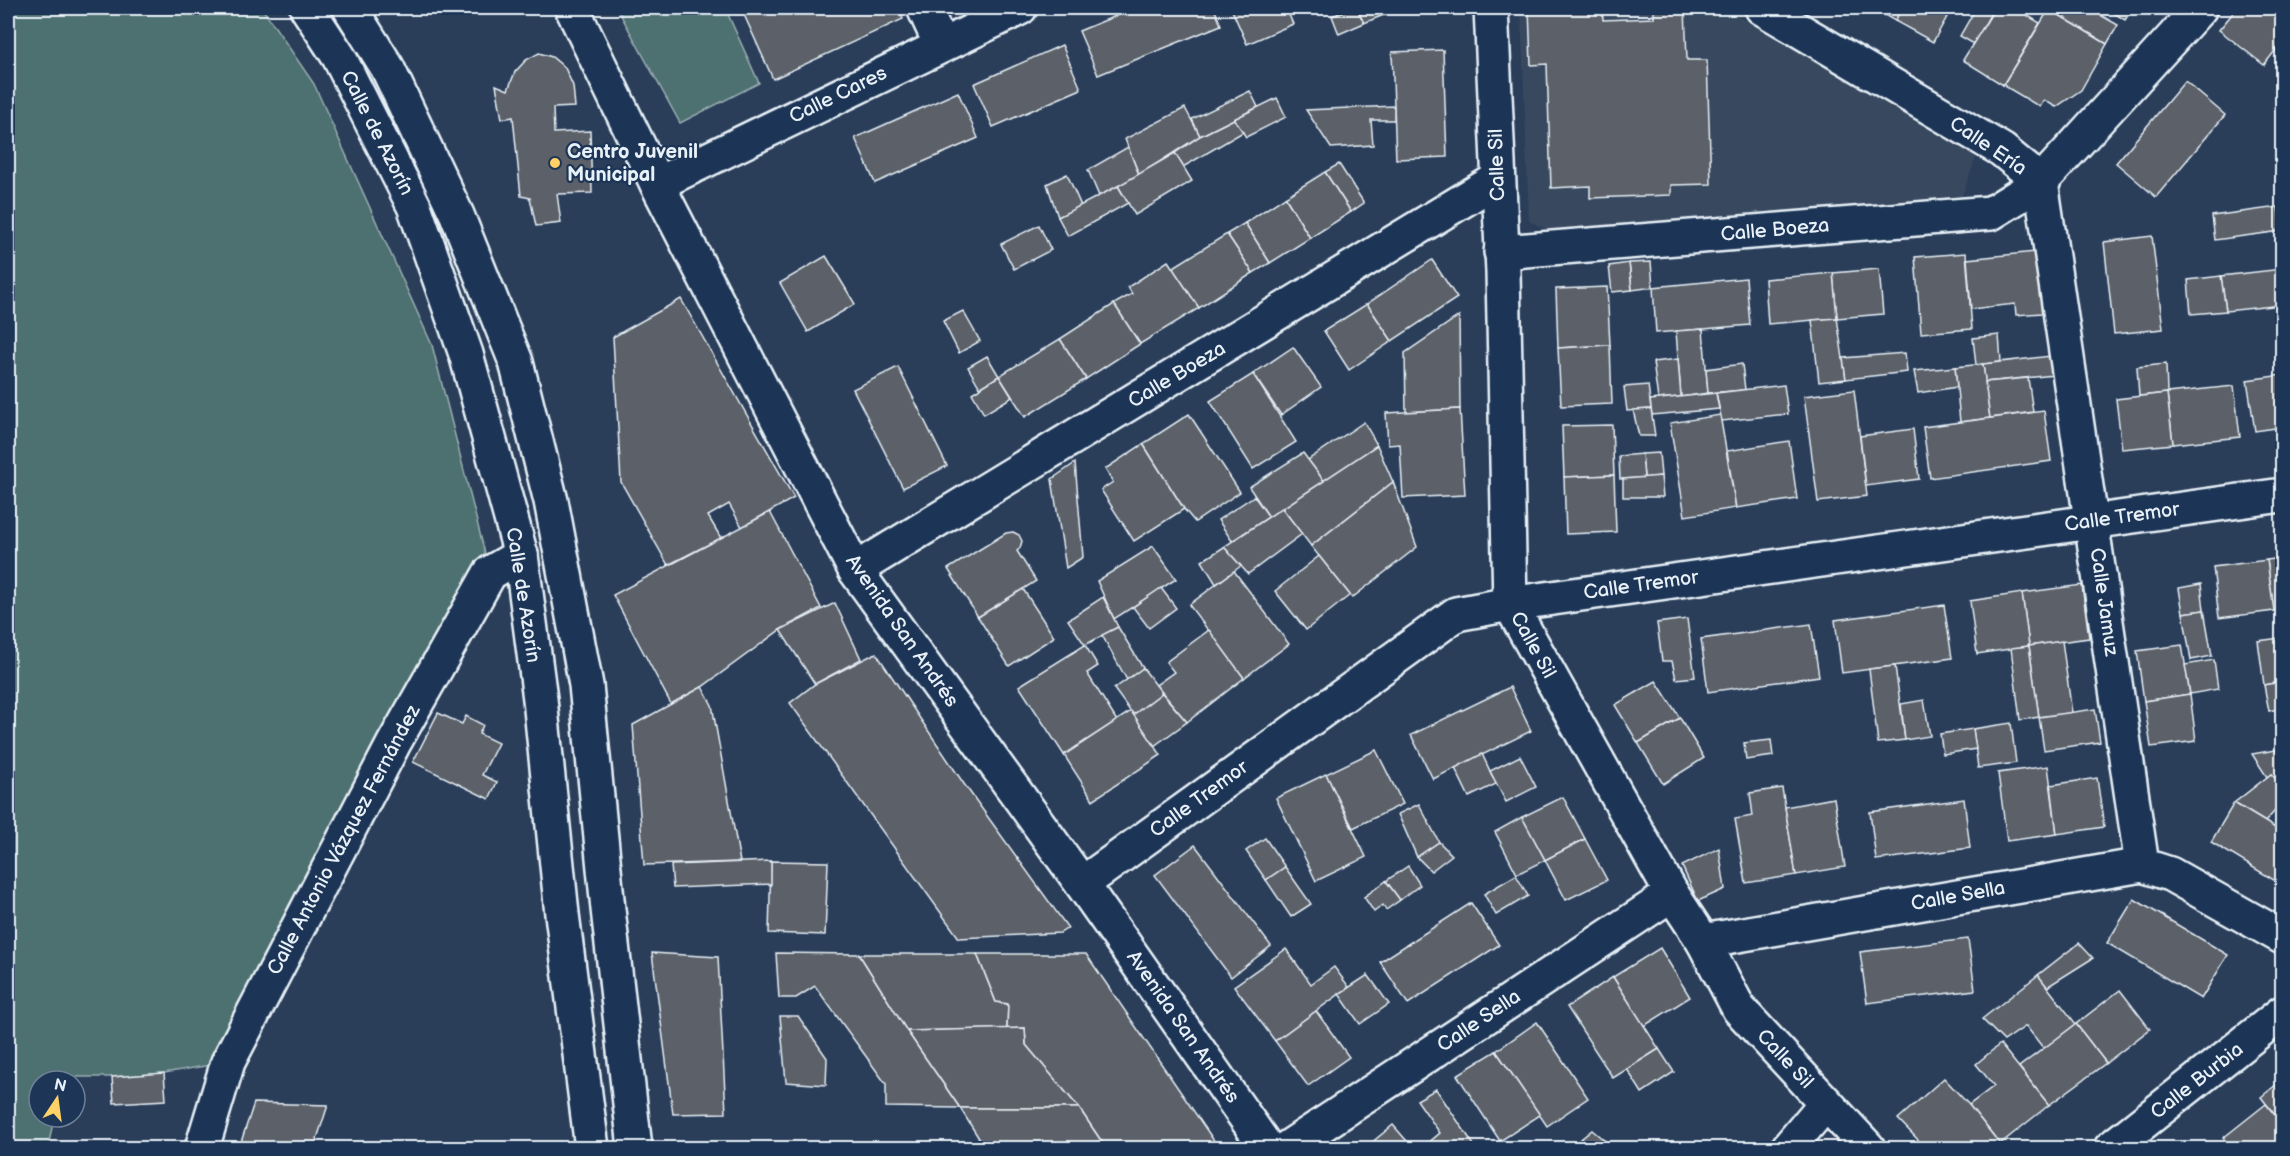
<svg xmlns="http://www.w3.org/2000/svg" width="2290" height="1156" font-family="'Balsamiq Sans',sans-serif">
	<rect width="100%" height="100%" fill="#2a3e5a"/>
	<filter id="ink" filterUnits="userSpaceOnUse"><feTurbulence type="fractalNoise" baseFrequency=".0167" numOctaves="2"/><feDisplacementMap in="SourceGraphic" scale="12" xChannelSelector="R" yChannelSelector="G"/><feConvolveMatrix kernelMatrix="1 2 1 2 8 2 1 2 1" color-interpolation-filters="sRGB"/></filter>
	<g filter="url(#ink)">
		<polygon fill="#39485e" points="1521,8 1724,8 1976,157 1962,196 1548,230 1529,221"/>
		<g fill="#4e6f6f" stroke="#9bb0b4" stroke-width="1.5">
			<polygon points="8,8 262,8 314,84 432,345 490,573 228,1062 164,1073 112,1077 61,1077 60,1081 39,1081 39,1117 54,1117 48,1148 8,1148"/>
			<polygon points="617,8 725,8 759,83 680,123"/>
		</g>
		<g fill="#5c6067" stroke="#e8f1f8" stroke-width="1.5">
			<polygon points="741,8 898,8 903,19 773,79"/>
			<polygon points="1135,8 1214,8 1221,25 1098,75 1079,31"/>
			<polygon points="1231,8 1286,8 1293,24 1247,44"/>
			<polygon points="1336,8 1354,8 1339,14"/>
			<polygon points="1354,8 1357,8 1364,23 1339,34 1332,16"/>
			<polygon points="1357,8 1389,8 1391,12 1364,23"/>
			<polygon points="1529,8 1602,8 1603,20 1654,18 1654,8 1685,8 1687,60 1707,60 1711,184 1671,185 1671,195 1590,198 1590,186 1551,188 1547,64 1531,65"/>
			<polygon points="1872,8 1902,8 1895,21"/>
			<polygon points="1902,8 1952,8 1933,42 1895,21"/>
			<polygon points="1976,8 1985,8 1992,11 1974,44 1960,36"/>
			<polygon points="1995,8 2015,8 2040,23 2003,85 1963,60"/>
			<polygon points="2070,8 2088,8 2118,25 2107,44 2064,18"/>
			<polygon points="2106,8 2133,8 2125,20"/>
			<polygon points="2237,8 2282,8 2282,42 2264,65 2219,30"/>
			<polygon points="2049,9 2107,44 2081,90 2056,107 2044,100 2040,107 2003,85"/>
			<polygon points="1062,45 1081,89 993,127 974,84"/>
			<polygon points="1443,50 1447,157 1396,159 1392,52"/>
			<polygon points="539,53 552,57 565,68 573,86 575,107 553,108 554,133 590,131 592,193 557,194 561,223 536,226 530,198 521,196 513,117 502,119 496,85 508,90 515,72 526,60"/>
			<polygon points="2185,81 2225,115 2156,197 2116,163"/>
			<polygon points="1250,91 1258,107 1200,136 1192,119"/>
			<polygon points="958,92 978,138 875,183 855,138"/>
			<polygon points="1277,98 1286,117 1246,137 1234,119"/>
			<polygon points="1394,106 1394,120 1371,120 1373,145 1331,148 1306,110"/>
			<polygon points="1185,108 1200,136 1139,175 1125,139"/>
			<polygon points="1234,119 1243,132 1183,167 1175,153 1200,136"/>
			<polygon points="1128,147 1139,175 1099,196 1088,170"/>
			<polygon points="1175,153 1192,181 1135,215 1118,186"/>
			<polygon points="1339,164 1364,203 1351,212 1325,172"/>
			<polygon points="1325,172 1351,212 1310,238 1285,197"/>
			<polygon points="1067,174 1081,206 1058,217 1047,184"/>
			<polygon points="1118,186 1128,203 1068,236 1058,217"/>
			<polygon points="1285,197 1310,238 1270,263 1245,223"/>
			<polygon points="2278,207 2281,231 2215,240 2212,216"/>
			<polygon points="1245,223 1270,263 1253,273 1227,234"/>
			<polygon points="1039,225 1051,250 1014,269 1001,244"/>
			<polygon points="1227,234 1253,273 1199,308 1172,268"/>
			<polygon points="2152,236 2163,329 2114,334 2104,242"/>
			<polygon points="2035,252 2042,313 2016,315 2015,304 1971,309 1967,259"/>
			<polygon points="1966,253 1972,329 1921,333 1915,257"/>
			<polygon points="826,256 855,304 808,332 780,283"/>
			<polygon points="1432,260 1457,298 1392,341 1367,304"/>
			<polygon points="1168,261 1199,308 1140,344 1114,304 1132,294 1128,287"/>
			<polygon points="1651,262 1653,287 1632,290 1629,263"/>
			<polygon points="1629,263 1632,290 1612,292 1609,266"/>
			<polygon points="1879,269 1883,314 1837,318 1833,273"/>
			<polygon points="2282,269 2282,305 2226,311 2221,276"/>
			<polygon points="1833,273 1837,318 1768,324 1765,279"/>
			<polygon points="2221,276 2226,311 2191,314 2188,280"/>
			<polygon points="1746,278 1750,325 1656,333 1653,287"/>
			<polygon points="1607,287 1610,345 1558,348 1556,289"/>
			<polygon points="681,299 794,498 742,527 729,504 708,516 721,538 668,565 621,482 613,337"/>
			<polygon points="1114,304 1140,344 1086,379 1060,339"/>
			<polygon points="1367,304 1392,341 1349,370 1324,331"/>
			<polygon points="963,311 980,341 959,353 943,321"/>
			<polygon points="1459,316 1460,409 1406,412 1405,353"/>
			<polygon points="1837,318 1846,379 1819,382 1812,320"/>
			<polygon points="1703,329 1708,393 1681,397 1676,331"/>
			<polygon points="1999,335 2001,362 1976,365 1973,338"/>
			<polygon points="1060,339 1086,379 1025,417 999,376"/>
			<polygon points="1610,345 1612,404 1561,406 1558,348"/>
			<polygon points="1293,347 1321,387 1281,415 1253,374"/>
			<polygon points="1905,353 1907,372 1846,379 1843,358"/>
			<polygon points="987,356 999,376 980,388 968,367"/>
			<polygon points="2051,356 2054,375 1985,382 1983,364"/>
			<polygon points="1678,359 1681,397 1658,399 1653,362"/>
			<polygon points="1742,364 1745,390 1708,393 1706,369"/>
			<polygon points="1983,364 1990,418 1960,422 1955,367"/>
			<polygon points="2166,364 2167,393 2139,396 2137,367"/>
			<polygon points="898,367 947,466 903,488 853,389"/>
			<polygon points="1955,367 1957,387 1918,393 1914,371"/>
			<polygon points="1253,374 1296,442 1253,469 1210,401"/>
			<polygon points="2282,375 2282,427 2255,431 2247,380"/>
			<polygon points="999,376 1012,397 984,414 972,393"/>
			<polygon points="2028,378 2033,412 1990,418 1985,382"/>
			<polygon points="1648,385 1651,409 1627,411 1624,387"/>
			<polygon points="1784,385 1788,414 1722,421 1716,393"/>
			<polygon points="2234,386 2240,437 2173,444 2167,393"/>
			<polygon points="1854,390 1867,496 1818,502 1804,396"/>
			<polygon points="1716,393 1719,409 1652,415 1650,400"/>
			<polygon points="2167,393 2173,444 2122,449 2116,399"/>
			<polygon points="1460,409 1465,495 1403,498 1400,444 1388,445 1386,413"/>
			<polygon points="1651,409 1655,436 1639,436 1633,410"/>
			<polygon points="2044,411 2051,461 1930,478 1923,427"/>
			<polygon points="1189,414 1240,492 1195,522 1184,509 1143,444"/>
			<polygon points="1720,415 1736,508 1685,516 1670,423"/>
			<polygon points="1364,422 1377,445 1324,481 1308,460"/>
			<polygon points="1612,425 1614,475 1564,477 1562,426"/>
			<polygon points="1913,429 1919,479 1866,486 1860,436"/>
			<polygon points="1789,441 1797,499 1736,508 1727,451"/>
			<polygon points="1143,444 1184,509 1134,541 1101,490 1113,482 1105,469"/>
			<polygon points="1377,445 1393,482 1311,546 1282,508"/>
			<polygon points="1303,453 1324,481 1269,517 1249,487"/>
			<polygon points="1659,453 1661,476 1644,478 1642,454"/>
			<polygon points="1642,454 1644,478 1620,479 1619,456"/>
			<polygon points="1075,463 1083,557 1066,568 1052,479"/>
			<polygon points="1614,475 1616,532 1566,534 1564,477"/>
			<polygon points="1661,476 1663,497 1623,497 1623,479"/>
			<polygon points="1393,482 1417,547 1352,598 1311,546"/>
			<polygon points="1254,496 1269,517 1232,541 1218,520"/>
			<polygon points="1282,508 1302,534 1248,574 1224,547"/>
			<polygon points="770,512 821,608 780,630 702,687 671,704 613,595"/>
			<polygon points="1013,532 1019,535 1022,541 1020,548 1017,551 1036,581 978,617 948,569 1006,533"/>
			<polygon points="1153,546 1176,579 1114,619 1097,581"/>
			<polygon points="1224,547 1241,566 1216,584 1202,561"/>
			<polygon points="1319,556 1350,595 1306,630 1275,591"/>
			<polygon points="2282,558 2282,609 2274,611 2267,560"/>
			<polygon points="2267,560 2274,611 2219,618 2213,567"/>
			<polygon points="1234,571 1289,644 1244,678 1189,605"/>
			<polygon points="2201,584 2204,610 2183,613 2179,588"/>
			<polygon points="2082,585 2089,638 2029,646 2022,593"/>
			<polygon points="1161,588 1176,608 1149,628 1133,607"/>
			<polygon points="1023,589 1054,637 1009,666 978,617"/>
			<polygon points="2022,593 2029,646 1977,654 1970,601"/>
			<polygon points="1103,597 1118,627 1085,645 1068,620"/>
			<polygon points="835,603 861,659 815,684 780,630"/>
			<polygon points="1944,605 1952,658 1842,673 1835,620"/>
			<polygon points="2204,610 2212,656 2191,660 2183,613"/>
			<polygon points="1687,619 1695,677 1676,679 1672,661 1662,661 1657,623"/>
			<polygon points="1811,624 1819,676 1708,692 1701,639"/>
			<polygon points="1118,627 1143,668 1127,680 1102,635"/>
			<polygon points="1209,630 1244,678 1187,722 1156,685 1174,672 1166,662"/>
			<polygon points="2280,638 2282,655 2282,682 2264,685 2258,641"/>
			<polygon points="2062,641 2072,713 2039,717 2029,646"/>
			<polygon points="1085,645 1098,666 1087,673 1117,721 1064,755 1019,686"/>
			<polygon points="2182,645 2190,694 2144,701 2137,651"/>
			<polygon points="2029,646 2039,717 2020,720 2011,648"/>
			<polygon points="876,653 964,784 1068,928 1060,933 959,938 790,703 815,684"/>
			<polygon points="2214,660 2218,689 2190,694 2185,665"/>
			<polygon points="1895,666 1905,740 1878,743 1869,669"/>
			<polygon points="1143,668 1162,693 1133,715 1114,689"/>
			<polygon points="1656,681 1680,718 1638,743 1615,705"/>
			<polygon points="2282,682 2282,708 2269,711 2264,685"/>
			<polygon points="702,687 712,705 740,862 644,865 633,725"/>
			<polygon points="1510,687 1531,731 1433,779 1411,735"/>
			<polygon points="1162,693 1187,722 1154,746 1133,715"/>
			<polygon points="2190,694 2196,741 2151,747 2144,701"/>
			<polygon points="1924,700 1930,736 1905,740 1901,704"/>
			<polygon points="2095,709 2100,742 2044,750 2039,717"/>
			<polygon points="1131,711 1161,755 1093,800 1064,755"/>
			<polygon points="438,713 462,724 466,716 483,725 479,734 498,743 482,775 497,782 489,799 413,762"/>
			<polygon points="1680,718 1704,758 1663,784 1638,743"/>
			<polygon points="2011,723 2016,763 1978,768 1973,729"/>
			<polygon points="1973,729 1976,749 1943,754 1940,734"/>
			<polygon points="1771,740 1773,756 1746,760 1744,743"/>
			<polygon points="2282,749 2282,785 2271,774 2267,777 2252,754"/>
			<polygon points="1376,750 1403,804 1353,828 1326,774"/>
			<polygon points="1482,754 1496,784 1469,797 1455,768"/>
			<polygon points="1520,756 1536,787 1506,802 1490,771"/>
			<polygon points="2048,766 2057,834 2007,841 1998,773"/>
			<polygon points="1326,774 1366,857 1316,881 1276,798"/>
			<polygon points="2271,774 2282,785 2282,803 2265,822 2234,803"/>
			<polygon points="2097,778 2104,827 2057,834 2051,785"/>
			<polygon points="1782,788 1796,875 1746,883 1735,819 1753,816 1750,793"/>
			<polygon points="1563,797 1585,839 1545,860 1522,817"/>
			<polygon points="1834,798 1845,867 1796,875 1785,807"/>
			<polygon points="1964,799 1970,848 1876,860 1870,812"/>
			<polygon points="2234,803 2282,832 2282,885 2211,842"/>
			<polygon points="1419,804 1439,842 1417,857 1398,814"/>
			<polygon points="2282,815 2282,832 2274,827"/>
			<polygon points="1522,817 1545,860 1517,874 1495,832"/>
			<polygon points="1265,838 1285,867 1266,880 1246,851"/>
			<polygon points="1585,839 1607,880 1566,900 1545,860"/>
			<polygon points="1439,842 1452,855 1431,871 1417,857"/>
			<polygon points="1195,845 1271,946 1231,977 1155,875"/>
			<polygon points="1719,848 1725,889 1698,901 1682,866"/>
			<polygon points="771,861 828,862 825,935 769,933"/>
			<polygon points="771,861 771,884 673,888 671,865"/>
			<polygon points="1408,866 1420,885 1400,900 1386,881"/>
			<polygon points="1285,867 1311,904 1291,917 1266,880"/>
			<polygon points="1516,875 1528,896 1496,915 1484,894"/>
			<polygon points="1386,881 1400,900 1386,910 1383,905 1374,912 1364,897"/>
			<polygon points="2134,899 2228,955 2201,999 2107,943"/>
			<polygon points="1471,903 1499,945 1408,1004 1380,962"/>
			<polygon points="1968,939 1975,990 1867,1003 1860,952"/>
			<polygon points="2079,943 2093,958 2047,987 2038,975"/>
			<polygon points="1660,948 1690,997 1644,1026 1613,977"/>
			<polygon points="1286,949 1311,984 1334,967 1349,987 1275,1041 1234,986"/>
			<polygon points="652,953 718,957 726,1113 673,1114"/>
			<polygon points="776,953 859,954 907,1031 960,1108 886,1107 886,1084 815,986 796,998 779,998"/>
			<polygon points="859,954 977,954 996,1002 1008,1004 1007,1029 907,1031"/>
			<polygon points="977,954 1086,954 1219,1148 1106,1148 1079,1108 1026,1045 1025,1028 1007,1029 1008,1004 996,1002"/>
			<polygon points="1368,975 1389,1004 1360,1024 1339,994"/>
			<polygon points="2038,975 2076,1024 2044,1049 2026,1026 2004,1041 1982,1019"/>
			<polygon points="1613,977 1659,1049 1613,1078 1567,1007"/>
			<polygon points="2120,990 2150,1029 2106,1063 2076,1024"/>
			<polygon points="1316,1011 1349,1057 1308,1086 1275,1041"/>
			<polygon points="780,1016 798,1016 827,1058 826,1085 786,1082"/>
			<polygon points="1537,1022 1588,1098 1547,1126 1496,1051"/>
			<polygon points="2076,1024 2106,1063 2049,1105 2019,1067"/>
			<polygon points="1025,1028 1026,1045 1079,1108 960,1108 907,1031"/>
			<polygon points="2000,1044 2049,1105 2000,1144 1969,1105 1994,1086 1976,1064"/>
			<polygon points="1659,1049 1674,1072 1642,1093 1627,1069"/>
			<polygon points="1496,1051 1540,1115 1500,1141 1457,1075"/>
			<polygon points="164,1073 166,1100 114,1103 112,1077"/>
			<polygon points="1944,1078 1969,1105 2000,1144 1995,1148 1926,1148 1898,1119"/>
			<polygon points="2282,1080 2282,1124 2261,1097"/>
			<polygon points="1436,1089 1476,1148 1422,1148 1440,1133 1417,1100"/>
			<polygon points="254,1103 328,1105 314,1148 239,1148"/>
			<polygon points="2266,1104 2282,1124 2282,1148 2232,1148 2223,1138"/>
			<polygon points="960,1108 1079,1108 1106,1148 985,1148"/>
			<polygon points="1393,1125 1413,1148 1365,1148"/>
			<polygon points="1592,1130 1611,1146 1609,1148 1570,1148"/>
		</g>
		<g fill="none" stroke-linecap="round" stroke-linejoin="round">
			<defs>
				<g id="minor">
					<polyline points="572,8 657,184 855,570 1082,884 1267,1148"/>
					<polyline points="924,8 941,45"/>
					<polyline points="1491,8 1503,272 1510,604 1672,894 1703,941 1739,1009 1868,1148"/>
					<polyline points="1762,8 2002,150 2041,182"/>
					<polyline points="2041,182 2142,865 2170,874 2282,937"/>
					<polyline points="657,184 1020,8"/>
					<polyline points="1501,252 1991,213 2041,182 2200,8"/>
					<polyline points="855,570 1498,179"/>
					<polyline points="1082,884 1456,614 1510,604 2282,495"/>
					<polyline points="1703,941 2142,865"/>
					<polyline points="202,1148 228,1062 394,743 490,573 521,555"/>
					<polyline points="1287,1148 1672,894"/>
					<polyline points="1788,1148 1826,1103"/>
					<polyline points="2111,1148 2282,1013"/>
				</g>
				<g id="major">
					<polyline points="307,8 339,57 414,206 466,354 521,555 540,699 562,914 592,1148"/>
					<polyline points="350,8 387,67 457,215 516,362 551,501 586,685 608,909 635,1148"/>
				</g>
			</defs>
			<use href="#minor" stroke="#e8f1f8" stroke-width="38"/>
			<use href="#major" stroke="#e8f1f8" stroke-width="38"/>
			<use href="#minor" stroke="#1d3557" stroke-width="33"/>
			<use href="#major" stroke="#1d3557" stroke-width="33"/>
		</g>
	</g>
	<circle fill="#ffd166" stroke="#1d3557" stroke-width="2" cx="555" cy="163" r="6"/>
	<g text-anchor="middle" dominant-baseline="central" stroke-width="4.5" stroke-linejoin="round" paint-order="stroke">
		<g font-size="20" fill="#e8f1f8" stroke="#1d3557">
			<text transform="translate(838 95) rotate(-26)">Calle Cares</text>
			<text transform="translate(377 133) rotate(63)">Calle de Azorín</text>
			<text transform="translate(1988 146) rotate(34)">Calle Ería</text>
			<text transform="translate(1497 165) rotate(-92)">Calle Sil</text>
			<text transform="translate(1775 230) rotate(-5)">Calle Boeza</text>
			<text transform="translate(1177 375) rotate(-31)">Calle Boeza</text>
			<text transform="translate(2122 517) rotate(-8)">Calle Tremor</text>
			<text transform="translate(1641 585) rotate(-8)">Calle Tremor</text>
			<text transform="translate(523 595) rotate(81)">Calle de Azorín</text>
			<text transform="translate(2104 602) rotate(82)">Calle Jamuz</text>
			<text transform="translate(902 631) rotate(55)">Avenida San Andrés</text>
			<text transform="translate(1533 645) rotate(61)">Calle Sil</text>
			<text transform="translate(1199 799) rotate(-36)">Calle Tremor</text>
			<text transform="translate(344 840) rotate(-62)">Calle Antonio Vázquez Fernández</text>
			<text transform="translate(1958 896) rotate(-10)">Calle Sella</text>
			<text transform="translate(1479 1021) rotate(-34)">Calle Sella</text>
			<text transform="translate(1183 1027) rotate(55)">Avenida San Andrés</text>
			<text transform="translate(1785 1059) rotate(47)">Calle Sil</text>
			<text transform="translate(2197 1081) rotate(-38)">Calle Burbia</text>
		</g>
		<g font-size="20" font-weight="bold" fill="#e8f1f8" stroke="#1d3557" text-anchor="start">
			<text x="567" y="152">Centro Juvenil<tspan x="567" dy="23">Municipal</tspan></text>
		</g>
	</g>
	<rect width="2290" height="1156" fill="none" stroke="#1d3557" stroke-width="30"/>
	<rect x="15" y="15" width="2260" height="1126" fill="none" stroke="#e8f1f8" stroke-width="2" filter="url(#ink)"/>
	<g transform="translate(57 1099) rotate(13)"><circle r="28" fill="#1d3557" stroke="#6e8097" stroke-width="1.5"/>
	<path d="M0-4.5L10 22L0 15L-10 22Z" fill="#ffd166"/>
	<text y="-9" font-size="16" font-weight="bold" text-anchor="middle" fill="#e8f1f8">N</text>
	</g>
</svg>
